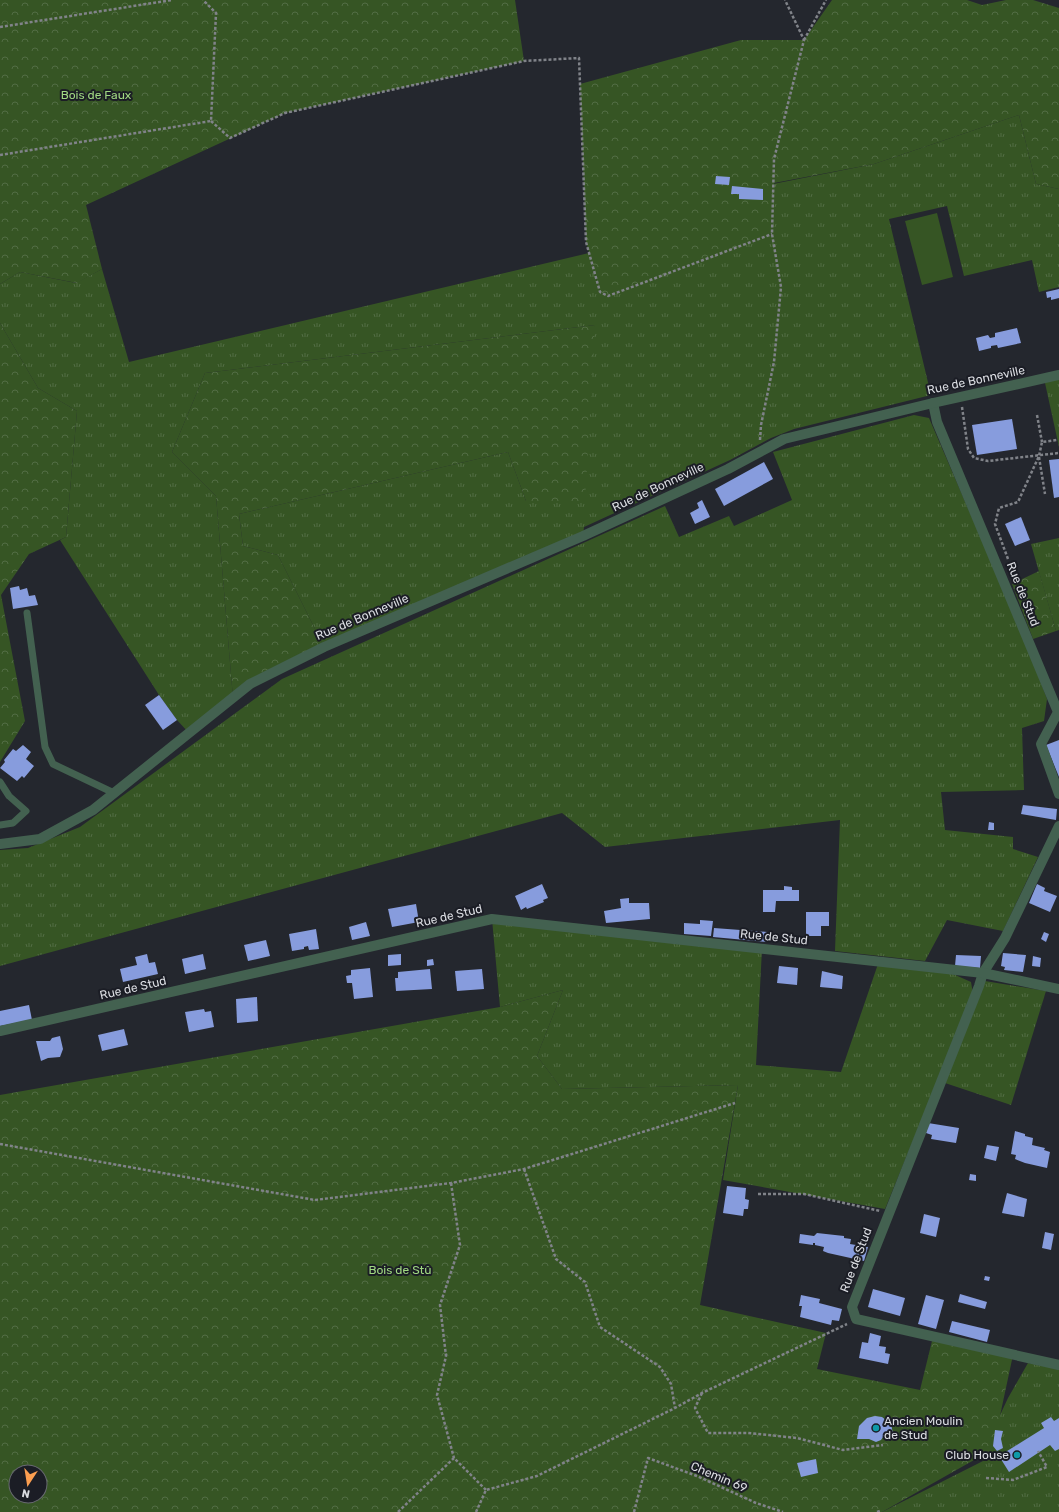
<svg xmlns="http://www.w3.org/2000/svg" width="1059" height="1512" font-family="Rubik,sans-serif">
	<defs>
		<pattern id="grass-tufts" width="24" height="20" patternUnits="userSpaceOnUse"><rect width="24" height="20" fill="#365524"/><path d="M3 7l-1-3M5 7V3M7 7l1-3M15 17l-1-3M17 17v-4M19 17l1-3" fill="none" stroke="#526d44"/></pattern>
		<pattern id="forest-crowns" width="20" height="18" patternUnits="userSpaceOnUse"><rect width="20" height="18" fill="#365524"/><path d="M2 6a3 3 0 1 1 6 0M12 15a3 3 0 1 1 6 0" fill="none" stroke="#526d44"/></pattern>
	</defs>
	<rect width="100%" height="100%" fill="#24272e"/>
	<g fill="url(#grass-tufts)">
		<polygon points="1019,115 1036,184 1059,189 1059,287 1039,292 1032,260 964,276 947,206 889,219 931,395 794,429 771,438 730,460 584,527 583,536 324,647 278,555 243,546 239,514 508,452 526,501 595,325 205,373 172,452 216,496 233,698 189,733 177,720 159,695 60,540 66,537 77,411 38,388 0,323 0,284 20,272 76,283 102,269 129,362 589,253 600,292 772,234 773,184 874,164"/>
		<polygon points="1059,375 1059,447 1045,383"/>
		<polygon points="914,415 929,418 1024,638 1047,699 1044,721 1022,728 1024,790 941,792 945,830 1013,837 1013,849 1038,857 1003,931 947,920 925,961 835,951 840,820 605,847 562,813 0,966 0,850 28,848 80,827 282,679 665,506 679,537 729,516 734,526 792,500 773,452"/>
		<polygon points="1059,538 1059,630 1056,631 1031,544"/>
		<polygon points="492,919 762,949 756,1065 841,1072 878,964 953,974 971,982 973,994 885,1209 723,1180 738,1085 562,1089 537,1056 563,990 500,1007"/>
		<polygon points="985,981 1046,991 1011,1105 945,1083"/>
		<polygon points="1028,1363 1059,1369 1059,1512 882,1512 985,1460 994,1428 1008,1398"/>
	</g>
	<g fill="url(#forest-crowns)" fill-rule="evenodd">
		<polygon points="0,0 515,0 524,61 285,113 86,205 102,269 77,283 20,272 0,284"/>
		<polygon points="832,0 967,0 982,5 1006,0 1033,0 1059,8 1059,189 1036,184 1019,115 874,164 774,183 772,234 608,296 600,292 586,242 580,84 741,40 804,40"/>
		<polygon points="0,323 38,388 77,411 66,537 29,554 1,595 25,721 0,762"/>
		<polygon points="595,325 585,501 526,501 508,452 239,514 243,546 278,555 324,647 233,698 216,496 172,452 205,373"/>
		<polygon points="1039,571 1056,631 1033,639 1012,584"/>
		<path d="M563 990 537 1056 562 1089 738 1085 700 1305 826 1333 817 1369 920 1390 933 1337 1013 1355 995 1439 990 1451 882 1512H0V1095L500 1007ZM16 1472H40V1496H16Z"/>
	</g>
	<polygon fill="#365524" points="937,213 953,277 922,285 905,221"/>
	<g fill="#879cdd">
		<polygon points="716,176 730,177 729,185 715,184"/>
		<polygon points="732,186 763,189 763,200 739,199 739,194 731,194"/>
		<polygon points="1059,289 1059,298 1051,300 1051,297 1047,298 1046,292"/>
		<polygon points="1017,328 1021,343 998,348 997,345 991,346 991,348 979,351 976,338 988,335 990,338 995,337 995,333"/>
		<polygon points="1012,419 1017,449 977,455 972,425"/>
		<polygon points="1059,459 1059,497 1054,498 1049,460"/>
		<polygon points="764,462 773,479 724,506 715,489"/>
		<polygon points="702,500 710,517 695,524 690,513 699,508 697,503"/>
		<polygon points="1021,517 1030,540 1015,546 1005,524"/>
		<polygon points="19,586 20,590 27,588 29,596 35,595 38,605 13,609 10,588"/>
		<polygon points="159,695 177,720 163,730 145,705"/>
		<polygon points="1059,740 1059,777 1046,745"/>
		<polygon points="23,745 31,752 26,759 34,766 24,778 22,776 17,781 0,768 5,762 4,760 13,749 16,751"/>
		<polygon points="1023,805 1057,809 1056,820 1021,814"/>
		<polygon points="989,822 994,823 994,830 988,830"/>
		<polygon points="542,884 548,898 543,900 544,902 527,909 526,907 521,910 515,896"/>
		<polygon points="1037,884 1045,888 1044,891 1057,896 1050,912 1029,903"/>
		<polygon points="784,886 792,887 792,890 799,890 799,901 776,901 775,912 763,912 763,890 784,890"/>
		<polygon points="629,898 629,903 649,903 650,919 606,923 604,911 621,908 620,899"/>
		<polygon points="416,904 419,922 392,927 388,909"/>
		<polygon points="806,912 829,912 829,926 821,926 821,936 806,936"/>
		<polygon points="700,920 713,921 711,936 684,934 684,923 700,924"/>
		<polygon points="366,922 370,936 352,940 349,927"/>
		<polygon points="714,928 767,932 766,942 713,937"/>
		<polygon points="316,929 319,949 309,950 308,946 304,947 304,949 292,951 289,934"/>
		<polygon points="1044,932 1049,934 1046,942 1041,939"/>
		<polygon points="266,940 270,956 248,961 244,945"/>
		<polygon points="1003,953 1026,955 1023,972 1004,970 1005,967 1001,966"/>
		<polygon points="147,954 149,963 155,962 158,974 123,982 120,969 137,965 135,957"/>
		<polygon points="203,954 206,969 185,974 182,959"/>
		<polygon points="401,954 401,965 388,966 388,955"/>
		<polygon points="956,955 981,956 980,968 955,966"/>
		<polygon points="1033,956 1041,958 1040,967 1032,966"/>
		<polygon points="433,959 434,965 427,966 427,960"/>
		<polygon points="779,966 798,968 797,985 777,983"/>
		<polygon points="370,968 373,997 354,999 352,983 347,983 346,976 351,975 351,970"/>
		<polygon points="430,969 432,989 396,991 395,978 398,978 398,972"/>
		<polygon points="482,969 484,989 457,991 455,971"/>
		<polygon points="822,971 843,976 842,989 820,987"/>
		<polygon points="257,997 258,1021 237,1023 236,999"/>
		<polygon points="29,1005 32,1020 0,1026 0,1011"/>
		<polygon points="204,1009 205,1012 211,1011 214,1027 189,1032 185,1012"/>
		<polygon points="124,1029 128,1045 102,1051 98,1035"/>
		<polygon points="60,1036 63,1049 60,1057 48,1058 41,1061 36,1041 50,1041 52,1038"/>
		<polygon points="928,1123 959,1128 956,1143 931,1139 932,1135 926,1133"/>
		<polygon points="1015,1131 1025,1134 1025,1136 1033,1138 1032,1145 1045,1148 1044,1150 1050,1152 1047,1168 1025,1163 1015,1159 1016,1155 1011,1154"/>
		<polygon points="987,1145 999,1147 996,1161 984,1158"/>
		<polygon points="970,1174 976,1175 976,1181 969,1180"/>
		<polygon points="727,1186 746,1188 745,1199 749,1200 748,1209 744,1209 743,1216 723,1213"/>
		<polygon points="1007,1193 1027,1199 1024,1217 1002,1213"/>
		<polygon points="924,1214 940,1218 936,1237 920,1233"/>
		<polygon points="1045,1232 1054,1234 1051,1250 1042,1248"/>
		<polygon points="817,1233 844,1236 844,1238 851,1239 850,1244 868,1247 864,1261 828,1253 823,1251 824,1247 815,1245 815,1243 813,1243 813,1245 799,1243 800,1234 814,1236"/>
		<polygon points="985,1276 990,1277 989,1281 984,1280"/>
		<polygon points="873,1289 905,1298 900,1316 868,1307"/>
		<polygon points="960,1294 987,1302 985,1309 958,1302"/>
		<polygon points="801,1295 820,1299 819,1303 842,1309 839,1321 832,1320 831,1325 800,1317 802,1306 799,1306"/>
		<polygon points="926,1295 944,1300 936,1329 918,1324"/>
		<polygon points="952,1321 990,1330 987,1342 949,1332"/>
		<polygon points="870,1333 881,1336 879,1346 886,1347 885,1353 890,1354 888,1364 859,1358 862,1342 868,1343"/>
		<polygon points="875,1416 882,1417 891,1424 894,1438 883,1437 881,1440 876,1442 869,1439 857,1439 859,1426 867,1418"/>
		<polygon points="1051,1417 1054,1421 1059,1418 1059,1449 1055,1451 1050,1445 1009,1472 999,1456 1044,1428 1041,1423"/>
		<polygon points="995,1430 1003,1431 1001,1439 1003,1448 997,1451 993,1446"/>
		<polygon points="816,1459 818,1473 801,1477 797,1463"/>
	</g>
	<g fill="none" stroke-linecap="round" stroke-linejoin="round">
		<g stroke="#808389" stroke-width="2.5" stroke-dasharray="3 2" stroke-linecap="butt">
			<polyline points="0,27 172,0"/>
			<polyline points="804,40 826,0"/>
			<polyline points="211,121 230,138 285,113 524,61 579,58 586,242 600,292 608,296 772,234"/>
			<polyline points="0,155 211,121 216,13 203,0"/>
			<polyline points="962,407 968,449 974,458 988,461 1059,453"/>
			<polyline points="1037,415 1042,442"/>
			<polyline points="760,440 761,425 774,362 781,287 772,234 774,159 804,40 785,0"/>
			<polyline points="1039,457 1045,494"/>
			<polyline points="1008,559 995,524 999,508 1018,502 1039,456 1042,442 1057,440"/>
			<polyline points="0,1144 315,1200 451,1183 524,1169 735,1103"/>
			<polyline points="524,1169 556,1259 585,1282 600,1327 660,1367 671,1384 675,1408"/>
			<polyline points="451,1183 460,1245 440,1305 446,1356 437,1395 454,1458"/>
			<polyline points="758,1194 804,1194 880,1211"/>
			<polyline points="702,1393 695,1408 708,1433 748,1433 797,1438 843,1450 883,1445"/>
			<polyline points="986,1478 1013,1480 1047,1467 1038,1451"/>
			<polyline points="398,1512 454,1458 486,1490"/>
			<polyline points="476,1512 486,1490 537,1476 675,1408 702,1393 847,1324"/>
			<polyline points="634,1512 648,1458 697,1476 756,1503 783,1512"/>
			<polyline points="877,1512 880,1511"/>
		</g>
		<g stroke="#436150" stroke-width="7">
			<polyline points="27,613 45,747 53,764 114,793"/>
			<polyline points="0,782 9,796 26,811 13,823 0,825"/>
		</g>
		<g stroke="#436150" stroke-width="10">
			<polyline points="933,403 937,422 1058,712 1041,744 1059,794"/>
			<polyline points="1059,826 1005,938 983,973 979,986 852,1307 856,1319 1059,1365"/>
			<polyline points="0,1031 492,919 983,973 1059,989"/>
		</g>
		<polyline stroke="#436150" stroke-width="10" points="0,844 40,839 93,810 250,684 324,647 583,536 728,469 784,439 933,403 1059,375"/>
	</g>
	<g fill="#0f9aa8" stroke="#1b1d25" stroke-width="1.5">
		<circle cx="876" cy="1428" r="4"/>
		<circle cx="1017" cy="1455" r="4"/>
	</g>
	<g text-anchor="middle" dominant-baseline="central" stroke-width="4" stroke-linejoin="round" paint-order="stroke">
		<g font-size="12" fill="#a0d882" stroke="#1b1d25">
			<text x="96" y="95">Bois de Faux</text>
			<text x="400" y="1270">Bois de Stû</text>
		</g>
		<g font-size="12" fill="#dbdde2" stroke="#1b1d25">
			<text transform="translate(976 380) rotate(-12)">Rue de Bonneville</text>
			<text transform="translate(658 487) rotate(-25)">Rue de Bonneville</text>
			<text transform="translate(1023 594) rotate(68)">Rue de Stud</text>
			<text transform="translate(362 617) rotate(-23)">Rue de Bonneville</text>
			<text transform="translate(449 916) rotate(-13)">Rue de Stud</text>
			<text transform="translate(774 937) rotate(6)">Rue de Stud</text>
			<text transform="translate(133 988) rotate(-13)">Rue de Stud</text>
			<text transform="translate(856 1260) rotate(-69)">Rue de Stud</text>
			<text transform="translate(719 1477) rotate(23)">Chemin 69</text>
		</g>
		<g font-size="12" fill="#dbdde2" stroke="#1b1d25" text-anchor="start">
			<text x="884" y="1421">Ancien Moulin<tspan x="884" dy="14">de Stud</tspan></text>
			<text x="1009" y="1455" text-anchor="end">Club House</text>
		</g>
	</g>
	<g transform="translate(28 1484) rotate(192)"><circle r="19" fill="#1b1d25" stroke="#686a71"/>
	<path d="M0-3L7 15L0 10L-7 15Z" fill="#fb9e50"/>
	<text y="-6" font-size="11" font-weight="bold" text-anchor="middle" fill="#dbdde2">N</text>
	</g>
</svg>
